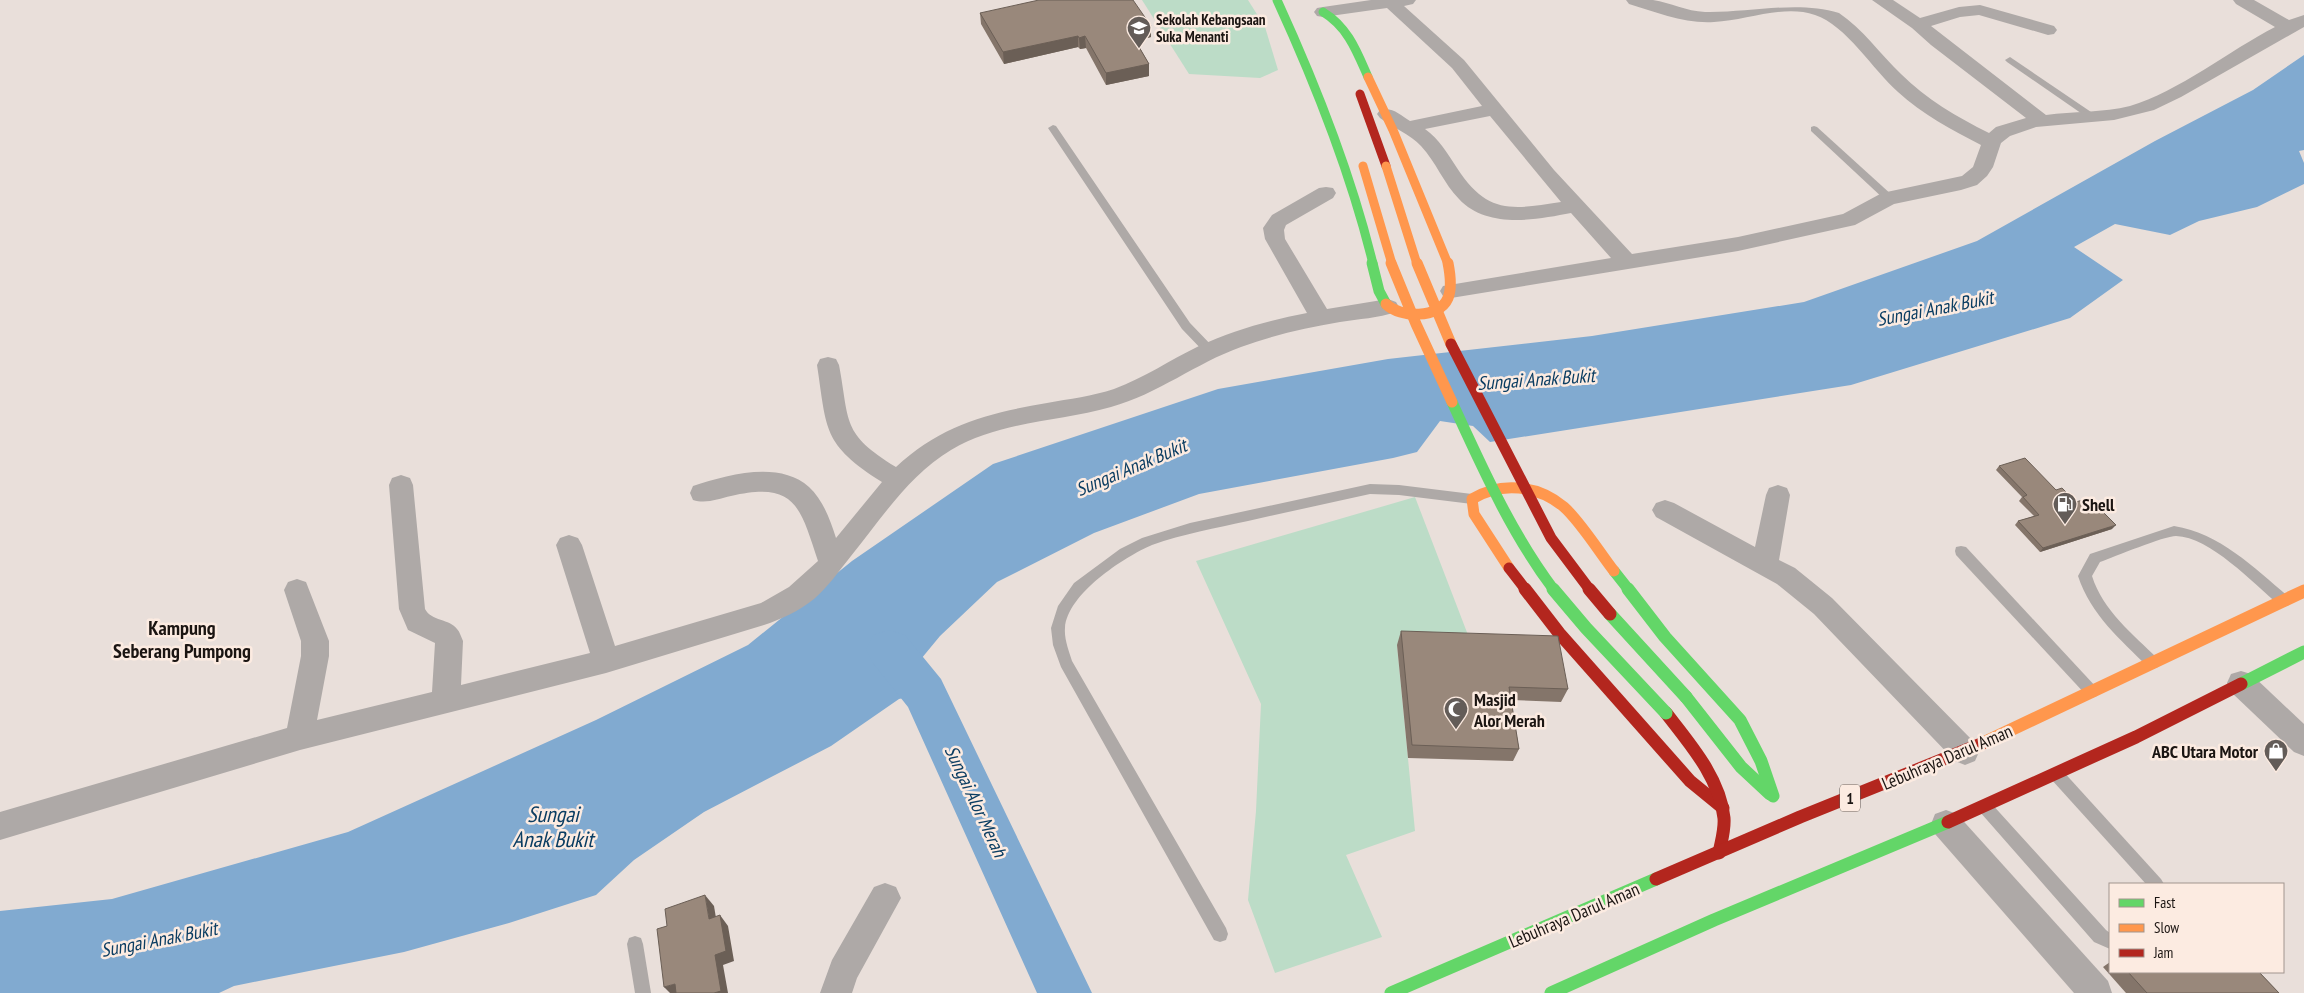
<svg xmlns="http://www.w3.org/2000/svg" width="2304" height="993" font-family="'PT Sans Narrow',sans-serif">
	<rect width="100%" height="100%" fill="#e9dfda"/>
	<g fill="#bcdcc7">
		<polygon points="1142,0 1248,0 1265,27 1278,70 1260,78 1189,74"/>
		<polygon points="1415,497 1473,648 1397,645 1415,831 1346,855 1382,937 1275,973 1248,900 1256,811 1261,704 1196,561"/>
	</g>
	<polygon fill="#81aad0" points="2304,55 2304,150 2299,151 2304,163 2304,184 2257,207 2199,221 2170,235 2115,224 2074,247 2123,280 2070,318 1851,385 1490,442 1473,426 1440,421 1417,452 1393,458 1199,494 1094,533 997,582 940,636 921,659 925,693 899,699 831,746 704,812 634,860 596,895 509,923 404,952 234,986 219,993 0,993 0,911 112,899 348,832 596,720 748,645 852,561 993,464 1218,389 1388,359 1592,336 1804,302 1977,241 2155,141 2253,90"/>
	<g fill="none" stroke-linecap="round" stroke-linejoin="round">
		<polygon fill="#81aad0" fill-rule="evenodd" points="889,630 905,635 941,679 1092,993 1037,993 908,707 873,663 866,649 873,635"/>
		<g fill="#aea9a7" fill-rule="evenodd">
			<polygon points="2010,57 2094,114 2094,118 2088,118 2007,62 2005,60"/>
			<polygon points="1053,125 1056,126 1190,323 1214,348 1216,351 1214,354 1206,354 1182,329 1048,128"/>
			<polygon points="1814,126 1817,127 1893,196 1893,200 1885,200 1811,131 1811,127"/>
			<path d="M1370 484 1399 485 1472 494 1476 496 1478 499 1476 502 1472 504 1399 495 1370 494C1329 503 1288 512 1248 521 1216 528 1183 534 1152 545 1124 557 1067 594 1065 628 1064 639 1069 651 1072 661L1226 928 1228 934 1226 940 1220 942 1214 940 1061 667 1053 645 1051 628 1058 606 1074 583 1120 549 1142 538 1190 523Z"/>
			<path d="M2174 526C2221 534 2253 567 2289 597L2291 601 2289 605 2284 607 2279 605C2253 583 2210 537 2176 536 2164 536 2114 557 2100 562L2092 576C2103 611 2133 634 2158 659L2160 663 2158 667 2153 669 2148 667C2120 639 2091 615 2078 576L2090 554Z"/>
			<polygon points="1961,546 1966,547 2097,688 2099,692 2097,696 2092,698 2087,696 1956,555 1955,551 1956,547"/>
			<polygon points="2056,767 2061,769 2161,879 2164,884 2146,884 2051,779 2049,774 2051,769"/>
			<polygon points="1985,800 1990,802 2106,930 2110,933 2110,949 2094,942 1980,812 1978,807 1980,802"/>
			<polygon points="635,936 641,938 643,944 651,993 635,993 627,944 629,938"/>
		</g>
		<g fill="#aea9a7" fill-rule="evenodd">
			<path d="M1371 0H1416L1413 4 1404 6 1464 60 1554 170 1632 254 1738 237 1843 214 1882 193 1962 176 1973 167 1981 145C1952 130 1922 114 1898 92 1873 70 1846 25 1815 15 1783 4 1746 21 1714 22 1685 24 1656 12 1629 4L1626 0C1635 0 1645 0 1653 0 1671 3 1686 11 1705 12 1749 13 1797 0 1839 13 1863 29 1880 54 1901 74 1926 99 1957 117 1989 133L1996 127 2026 118 1931 45 1912 28 1872 0H1893L1920 18 1959 7 1980 5 2054 26 2057 30 2054 34 2048 35 1979 15 1960 17 1931 26 2046 115C2073 111 2103 113 2130 106 2178 92 2230 50 2275 27L2236 4 2233 0H2254L2289 20 2304 15V27L2181 97 2154 110 2114 120 2036 127 2010 136 2001 143 1993 167 1987 176 1977 185 1961 190 1894 204 1855 225 1738 251 1451 298 1443 296 1440 291 1443 286 1611 258 1571 213C1535 220 1487 229 1459 199 1444 184 1436 162 1421 146 1410 134 1393 128 1380 118L1377 114 1380 110C1393 107 1400 115 1410 121L1482 106 1452 68 1387 8 1323 17 1317 16 1314 12 1317 8 1323 7ZM1490 116 1561 202C1511 210 1487 214 1457 168 1448 154 1439 139 1425 129Z"/>
			<path d="M1326 187 1333 188 1336 193 1333 198 1286 225 1284 230 1285 239 1327 309 1388 299 1396 302 1399 307 1396 312C1378 318 1359 319 1340 322 1306 328 1273 335 1241 347 1196 363 1158 394 1111 407 1058 422 1000 421 951 450 909 475 881 519 851 556 839 571 828 587 814 599 799 611 782 619 764 625L606 673 300 750 0 840V812L287 728 301 656V641L284 590 288 582 297 579 306 582 329 641V656L317 720 432 692 435 643 408 630 399 609 389 485 392 478 401 475 410 478 413 485 425 609C431 621 450 619 457 629 460 632 461 637 463 641L461 685 590 653 556 545 560 538 569 535 578 538 582 545 615 646 761 603 789 587 818 561C800 507 796 481 731 496 718 499 706 504 693 500L690 493 693 486C727 475 779 460 809 487 823 500 830 519 836 538L882 482C822 444 827 430 817 365L820 359 828 357 836 359 839 365C850 423 841 433 896 467 941 425 988 413 1047 403 1069 399 1093 396 1114 389 1144 378 1170 360 1199 346 1233 330 1270 320 1307 313L1265 239 1263 228 1272 215 1319 188Z"/>
			<polygon points="1778,485 1787,488 1790,495 1779,560 1795,568 1832,598 1975,743 1979,752 1975,761 1965,765 1955,761 1814,614 1777,584 1656,517 1652,510 1656,503 1665,500 1674,503 1755,547 1766,495 1769,488"/>
			<polygon points="2241,671 2251,674 2304,724 2304,756 2294,752 2231,692 2227,683 2231,674"/>
			<polygon points="1946,810 1957,814 2108,981 2112,993 2074,993 1935,834 1931,824 1935,814"/>
			<polygon points="885,883 896,887 901,898 857,978 852,993 820,993 832,960 874,887"/>
		</g>
		<g stroke="#63d668" stroke-width="9">
			<path d="M1277 0C1316 85 1351 173 1373 264"/>
			<path d="M1323 12C1348 27 1357 52 1368 77"/>
		</g>
		<g stroke="#63d668" stroke-width="11">
			<polyline points="1372,263 1379,291 1386,304"/>
			<polyline points="1614,571 1629,590"/>
		</g>
		<g stroke="#63d668" stroke-width="13">
			<polyline points="1628,589 1665,637 1740,720 1761,761 1773,796"/>
			<polyline points="2241,684 2304,652"/>
			<polyline points="1686,697 1741,767 1770,794"/>
			<polyline points="1391,993 1656,879"/>
			<polyline points="1551,993 1714,920 1948,822"/>
		</g>
		<polyline stroke="#ff974d" stroke-width="9" points="1368,77 1393,130 1448,264"/>
		<g stroke="#ff974d" stroke-width="11">
			<path d="M1386 304C1400 318 1439 319 1448 298 1452 288 1450 273 1448 263"/>
			<path d="M1509 568 1474 514 1472 499C1501 481 1538 485 1564 507 1580 521 1600 553 1614 571"/>
		</g>
		<polyline stroke="#ff974d" stroke-width="13" points="1981,744 2304,591"/>
		<polyline stroke="#b3261e" stroke-width="9" points="1360,94 1386,166"/>
		<polyline stroke="#b3261e" stroke-width="11" points="1509,568 1526,590"/>
		<g stroke="#b3261e" stroke-width="13">
			<polyline points="1525,589 1559,633 1690,781 1723,808"/>
			<path d="M1666 713C1690 744 1720 778 1724 818 1725 830 1721 842 1719 853"/>
			<polyline points="1948,822 2136,737 2241,684"/>
			<polyline points="1656,879 1800,817 1981,744"/>
		</g>
		<path stroke="#63d668" stroke-width="11" d="M1452 402C1482 467 1511 533 1554 590"/>
		<g stroke="#63d668" stroke-width="13">
			<polyline points="1553,589 1586,628 1666,713"/>
			<polyline points="1610,614 1686,697"/>
		</g>
		<g stroke="#ff974d" stroke-width="9">
			<polyline points="1363,166 1392,264"/>
			<polyline points="1386,166 1417,264"/>
		</g>
		<g stroke="#ff974d" stroke-width="11">
			<polyline points="1391,263 1416,324 1452,402"/>
			<polyline points="1417,263 1451,344"/>
		</g>
		<polyline stroke="#b3261e" stroke-width="11" points="1451,344 1551,538 1590,590"/>
		<polyline stroke="#b3261e" stroke-width="13" points="1589,589 1610,614"/>
	</g>
	<g fill="#84756a">
		<polygon points="980,13 1151,37 1136,41 1149,64 1149,76 1106,85 1086,48 1080,49 1078,47 1004,64 981,24"/>
		<polygon points="1999,466 2056,490 2076,502 2112,529 2040,552 2015,525 2018,521 2034,516 2019,501 2022,497 1996,470"/>
		<polygon points="1401,631 1568,689 1561,702 1511,700 1519,749 1513,761 1408,758 1397,645"/>
		<polygon points="2110,962 2110,972 2259,972 2279,993 2126,993 2103,967"/>
	</g>
	<g fill="#6b5f56">
		<polygon points="1151,26 1151,37 1130,42 1129,30"/>
		<polygon points="1078,36 1078,47 1004,64 1003,52"/>
		<polygon points="1085,36 1086,48 1080,49 1079,38"/>
		<polygon points="1149,64 1149,76 1106,85 1106,73"/>
		<polygon points="2116,525 2112,529 2040,552 2043,548"/>
		<polygon points="705,895 714,906 718,930 709,919"/>
		<polygon points="720,915 728,926 734,961 723,965 728,993 714,993 715,955"/>
		<polygon points="675,984 684,993 670,993 664,987"/>
	</g>
	<g fill="#99887b" stroke="#6b5f56">
		<polygon points="1039,0 1133,0 1151,26 1129,30 1149,64 1106,73 1085,36 1079,38 1078,36 1003,52 980,13"/>
		<polygon points="2025,458 2056,490 2062,488 2076,502 2089,498 2116,525 2043,548 2018,521 2039,515 2023,497 2027,495 1999,466"/>
		<polygon points="1401,631 1558,636 1568,689 1509,687 1519,749 1412,745"/>
		<polygon points="705,895 709,919 720,915 726,951 715,955 721,991 714,993 676,993 675,984 664,987 657,929 667,926 665,909"/>
		<polygon points="2128,972 2259,972 2279,993 2147,993"/>
	</g>
	<defs>
		<symbol id="school-pin" viewBox="-11 -11 22 30"><path d="M0 17L-7.5 6A9.5 9.5 0 1 1 7.5 6Z" fill="#635c58" stroke="#fcebe1"/><path d="M0-5L7-2L0 1L-7-2ZM-4 1L0 2.5L4 1V4Q0 6-4 4Z" fill="#fff"/></symbol>
		<symbol id="fuel-pin" viewBox="-11 -11 22 30"><path d="M0 17L-7.5 6A9.5 9.5 0 1 1 7.5 6Z" fill="#635c58" stroke="#fcebe1"/><path d="M-5.5-6h7V0h2V4h1.3V-2.5L3-4.5l.8-.8L6-3V5H2.5V1h-1V6h-7ZM-4.2-4.7v3.2H.2V-4.7Z" fill="#fff"/></symbol>
		<symbol id="mosque-pin" viewBox="-11 -11 22 30"><path d="M0 17L-7.5 6A9.5 9.5 0 1 1 7.5 6Z" fill="#635c58" stroke="#fcebe1"/><path d="M3.5-4.9A6 6 0 1 0 3.5 4.9A5 5 0 1 1 3.5-4.9Z" fill="#fff"/></symbol>
		<symbol id="shop-pin" viewBox="-11 -11 22 30"><path d="M0 17L-7.5 6A9.5 9.5 0 1 1 7.5 6Z" fill="#635c58" stroke="#fcebe1"/><path d="M-5-2.5h2.3a2.7 3.5 0 0 1 5.4 0H5L5.5 6h-11ZM-1.5-2.5h3a1.5 2.3 0 0 0-3 0Z" fill="#fff"/></symbol>
	</defs>
	<g fill-rule="evenodd">
		<use href="#school-pin" x="1125" y="14" width="28" height="38"/>
		<use href="#fuel-pin" x="2051" y="490" width="28" height="38"/>
		<use href="#mosque-pin" x="1442" y="695" width="28" height="38"/>
		<use href="#shop-pin" x="2262" y="737" width="28" height="38"/>
	</g>
	<g text-anchor="middle" dominant-baseline="central" stroke-width="5" stroke-linejoin="round" paint-order="stroke">
		<g font-size="15" font-weight="bold" fill="#1b1512" stroke="#fcebe1" text-anchor="start">
			<text x="1156" y="19">Sekolah Kebangsaan<tspan x="1156" dy="17">Suka Menanti</tspan></text>
		</g>
		<rect fill="#fcebe1" stroke="#5e5550" stroke-width="1" x="1840" y="784.5" width="20" height="27" rx="4"/>
		<g font-size="16" font-weight="bold" fill="#1b1512">
			<text x="1850" y="798">1</text>
		</g>
		<g font-size="18" font-weight="bold" fill="#1b1512" stroke="#fcebe1" text-anchor="start">
			<text x="2082" y="504">Shell</text>
			<text x="1474" y="699">Masjid<tspan x="1474" dy="21">Alor Merah</tspan></text>
			<text x="2258" y="751" text-anchor="end">ABC Utara Motor</text>
		</g>
		<g font-size="18" fill="#1b1512" stroke="#fcebe1">
			<text transform="translate(1947 757) rotate(-23)">Lebuhraya Darul Aman</text>
			<text transform="translate(1574 915) rotate(-23)">Lebuhraya Darul Aman</text>
		</g>
		<g font-size="19" font-style="italic" fill="#0b3d62" stroke="#fcebe1">
			<text transform="translate(1935 308) rotate(-11)">Sungai Anak Bukit</text>
			<text transform="translate(1536 379) rotate(-4)">Sungai Anak Bukit</text>
			<text transform="translate(1131 467) rotate(-23)">Sungai Anak Bukit</text>
			<text transform="translate(976 801) rotate(65)">Sungai Alor Merah</text>
			<text transform="translate(159 939) rotate(-11)">Sungai Anak Bukit</text>
		</g>
		<g font-size="20" font-weight="bold" fill="#1b1512" stroke="#fcebe1">
			<text x="182" y="628">Kampung<tspan x="182" dy="23">Seberang Pumpong</tspan></text>
		</g>
		<g font-size="22" font-style="italic" fill="#0b3d62" stroke="#fcebe1">
			<text x="553" y="814">Sungai<tspan x="553" dy="25">Anak Bukit</tspan></text>
		</g>
	</g>
	<rect x="2109" y="883" width="175" height="90" fill="#fcebe1" stroke="#a2958e"/>
	<rect x="2119" y="899" width="25" height="8" fill="#63d668" stroke="#a2958e"/>
	<text x="2154" y="908" font-size="15" fill="#1b1512">Fast</text>
	<rect x="2119" y="924" width="25" height="8" fill="#ff974d" stroke="#a2958e"/>
	<text x="2154" y="933" font-size="15" fill="#1b1512">Slow</text>
	<rect x="2119" y="949" width="25" height="8" fill="#b3261e" stroke="#a2958e"/>
	<text x="2154" y="958" font-size="15" fill="#1b1512">Jam</text>
</svg>
